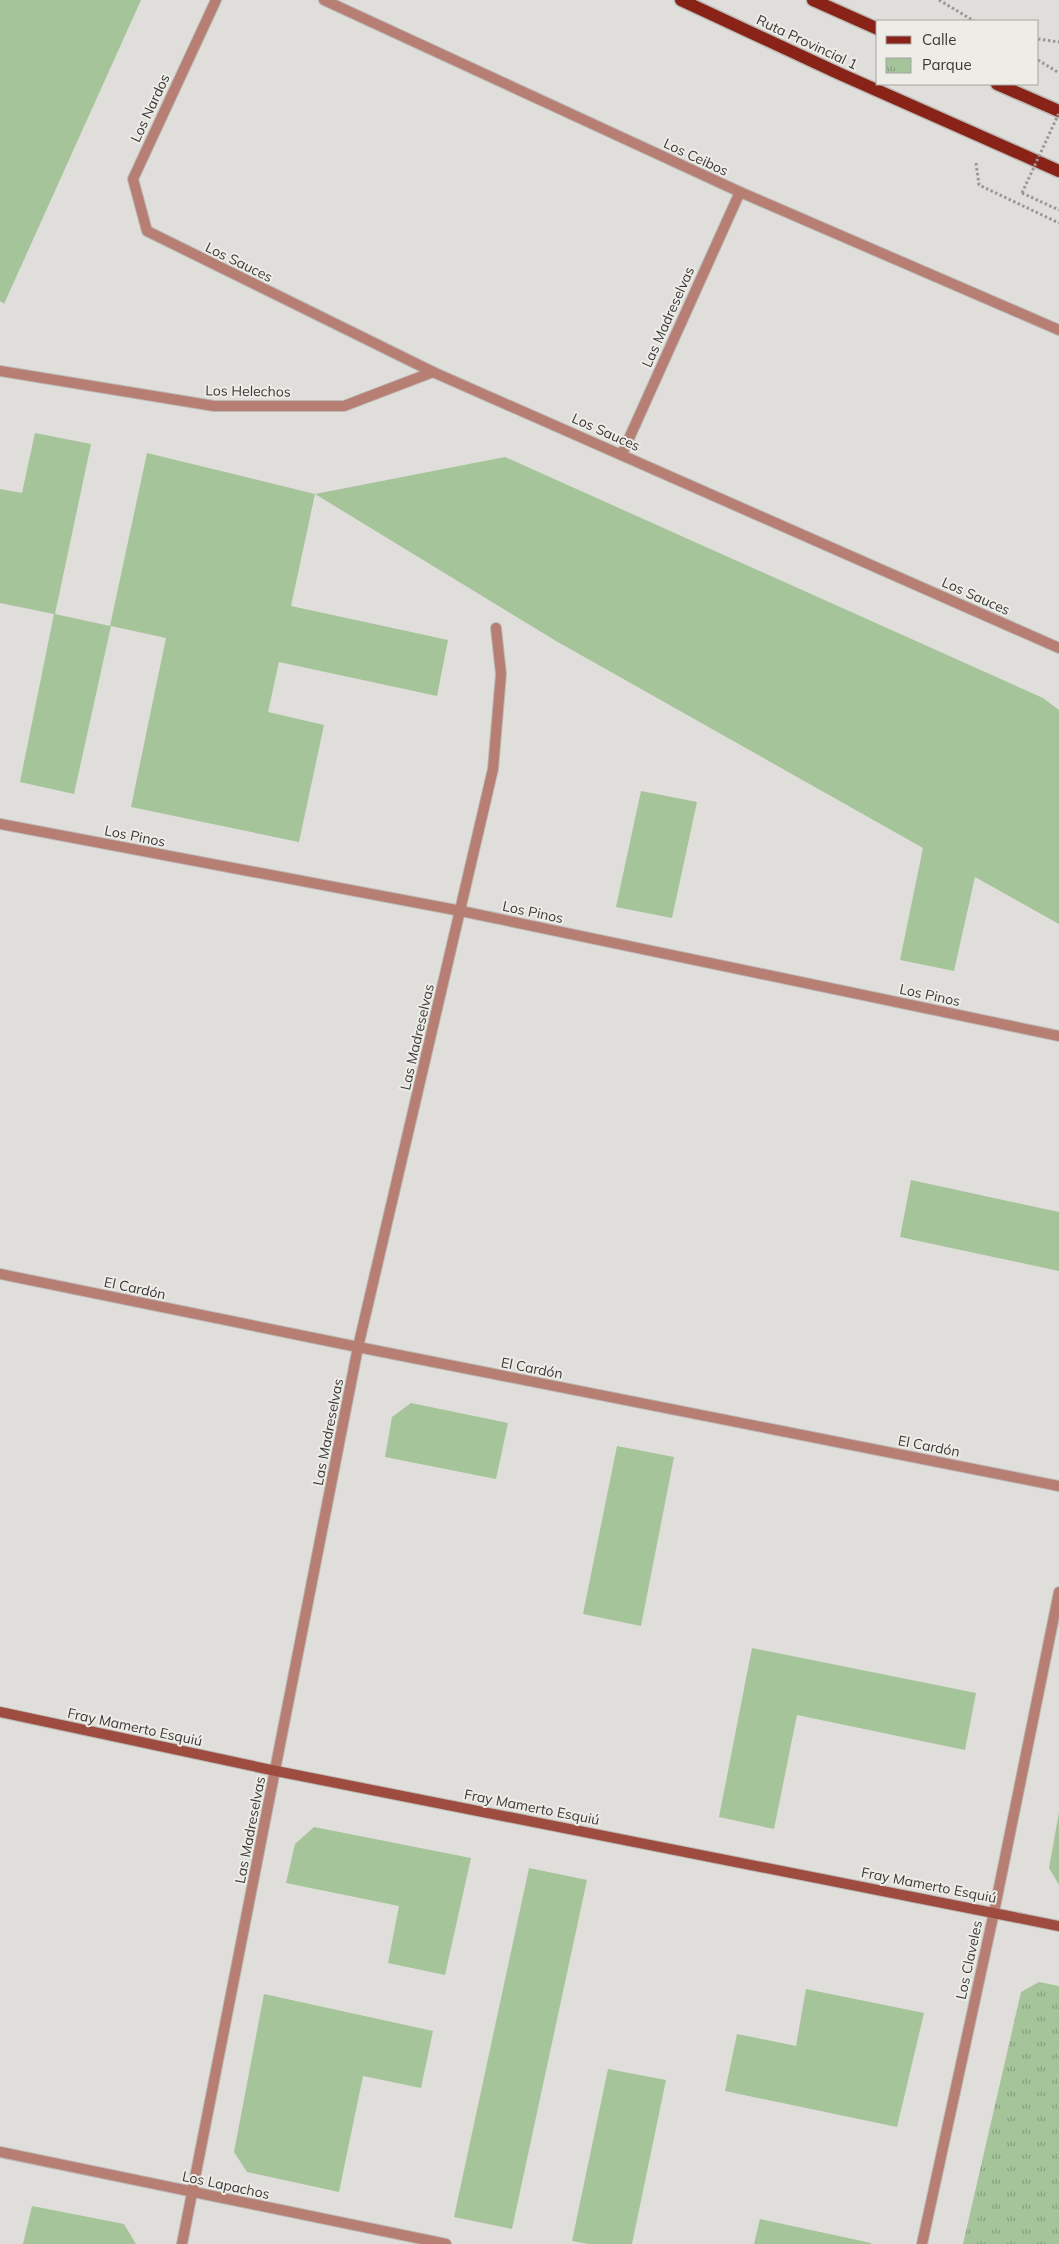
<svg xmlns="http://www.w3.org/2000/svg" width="1059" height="2244" font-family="Mulish,sans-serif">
	<defs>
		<pattern id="park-tufts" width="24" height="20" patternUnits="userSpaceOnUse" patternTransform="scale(1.25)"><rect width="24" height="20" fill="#a5c49a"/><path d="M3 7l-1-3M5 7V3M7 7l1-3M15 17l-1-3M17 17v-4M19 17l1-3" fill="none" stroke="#87a07f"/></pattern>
	</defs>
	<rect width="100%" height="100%" fill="#e0deda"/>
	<g fill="#a5c49a">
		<polygon points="0,0 141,0 4,304 0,301"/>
		<polygon points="35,433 91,444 55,614 110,626 147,453 315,494 505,457 1043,698 1059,710 1059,924 975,877 954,971 900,960 923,848 556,641 315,494 291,606 448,640 437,696 279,662 268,712 324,725 299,842 131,807 166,638 111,626 74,794 20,782 54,614 0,603 0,489 22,493"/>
		<polygon points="641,791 697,802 672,918 616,907"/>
		<polygon points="911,1180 1059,1212 1059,1271 900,1237"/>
		<polygon points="411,1403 508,1423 496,1479 385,1457 392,1417"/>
		<polygon points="617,1446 674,1457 641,1626 583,1614"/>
		<polygon points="752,1648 976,1693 965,1750 797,1715 774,1829 719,1817"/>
		<polygon points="1059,1812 1059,1885 1049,1868"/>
		<polygon points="314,1827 471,1858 445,1975 388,1963 399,1906 286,1883 295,1844"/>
		<polygon points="529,1868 587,1880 512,2229 454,2217"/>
		<polygon points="806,1989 924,2013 897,2127 725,2091 737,2034 796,2046"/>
		<polygon points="264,1994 433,2031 421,2088 363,2076 339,2192 247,2172 234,2152"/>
		<polygon points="608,2069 666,2080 632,2244 588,2244 572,2241"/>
		<polygon points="32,2206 124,2224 136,2244 23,2244"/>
		<polygon points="760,2219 871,2243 871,2244 754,2244"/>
	</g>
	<polygon fill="url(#park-tufts)" points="1039,1982 1059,1986 1059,2244 963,2244 1021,1992"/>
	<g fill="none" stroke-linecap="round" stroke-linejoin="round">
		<defs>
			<g id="street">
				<polyline points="216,0 133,179 147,231 433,372 1059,648"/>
				<polyline points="324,0 740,192 1059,330"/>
				<polyline points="0,371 214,406 344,406 433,372"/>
				<polyline points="622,454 740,192"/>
				<polyline points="0,824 461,911 1059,1036"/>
				<polyline points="0,1274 358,1347 1059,1486"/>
				<polyline points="0,2152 446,2244"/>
				<polyline points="182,2244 358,1347 493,769 501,674 496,628"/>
				<polyline points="922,2244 994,1912 1059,1592"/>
			</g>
			<polyline id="secondary" points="0,1712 276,1771 1059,1926"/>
			<g id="primary">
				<polyline points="681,0 838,73 1059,171"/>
				<polyline points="813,0 878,29"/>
				<polyline points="997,84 1059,111"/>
			</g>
		</defs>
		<use href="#street" stroke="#bbbab6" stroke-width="12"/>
		<use href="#secondary" stroke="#bbbab6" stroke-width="12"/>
		<use href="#primary" stroke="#bbbab6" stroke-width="15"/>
		<g stroke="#999895" stroke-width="3" stroke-dasharray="2.5 2.5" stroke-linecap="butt">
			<polyline points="939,0 974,21"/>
			<polyline points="1038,39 1059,42"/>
			<polyline points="1038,60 1059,73"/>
			<polyline points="976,163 979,185 1059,223"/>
			<polyline points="1022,193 1059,210"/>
		</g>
		<use href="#street" stroke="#b77e73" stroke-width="10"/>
		<use href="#secondary" stroke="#9e4c3f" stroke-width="10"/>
		<use href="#primary" stroke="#892317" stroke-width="12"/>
		<polyline stroke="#999895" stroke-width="3" stroke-dasharray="2.5 2.5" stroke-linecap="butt" points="1022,193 1059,113"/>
	</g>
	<g text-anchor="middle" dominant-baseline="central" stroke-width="4" stroke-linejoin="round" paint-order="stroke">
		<g font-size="14" fill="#3a3938" stroke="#edece7">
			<text transform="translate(807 42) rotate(25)">Ruta Provincial 1</text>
			<text transform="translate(150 108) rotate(-65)">Los Nardos</text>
			<text transform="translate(696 157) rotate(25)">Los Ceibos</text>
			<text transform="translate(239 262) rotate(26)">Los Sauces</text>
			<text transform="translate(668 317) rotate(-66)">Las Madreselvas</text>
			<text transform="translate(248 391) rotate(1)">Los Helechos</text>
			<text transform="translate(606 432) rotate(24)">Los Sauces</text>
			<text transform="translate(976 596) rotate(24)">Los Sauces</text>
			<text transform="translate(135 836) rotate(11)">Los Pinos</text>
			<text transform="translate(533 912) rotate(12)">Los Pinos</text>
			<text transform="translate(930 995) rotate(12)">Los Pinos</text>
			<text transform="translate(417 1037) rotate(-77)">Las Madreselvas</text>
			<text transform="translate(135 1288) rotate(12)">El Cardón</text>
			<text transform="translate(532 1368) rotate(11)">El Cardón</text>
			<text transform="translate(328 1432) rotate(-79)">Las Madreselvas</text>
			<text transform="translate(929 1446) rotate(11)">El Cardón</text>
			<text transform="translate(135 1727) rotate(12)">Fray Mamerto Esquiú</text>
			<text transform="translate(532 1807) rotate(11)">Fray Mamerto Esquiú</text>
			<text transform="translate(250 1830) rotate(-79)">Las Madreselvas</text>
			<text transform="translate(929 1885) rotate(11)">Fray Mamerto Esquiú</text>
			<text transform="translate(969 1960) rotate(-78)">Los Claveles</text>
			<text transform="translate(226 2185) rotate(12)">Los Lapachos</text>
		</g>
	</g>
	<rect x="876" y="20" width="162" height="65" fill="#edece7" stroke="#a5a4a1"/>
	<rect x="886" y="36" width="25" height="8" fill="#892317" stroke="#a5a4a1"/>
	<text x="922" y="45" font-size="15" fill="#3a3938">Calle</text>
	<rect x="886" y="58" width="25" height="15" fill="url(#park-tufts)" stroke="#a5a4a1"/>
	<text x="922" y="70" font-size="15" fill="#3a3938">Parque</text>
</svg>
